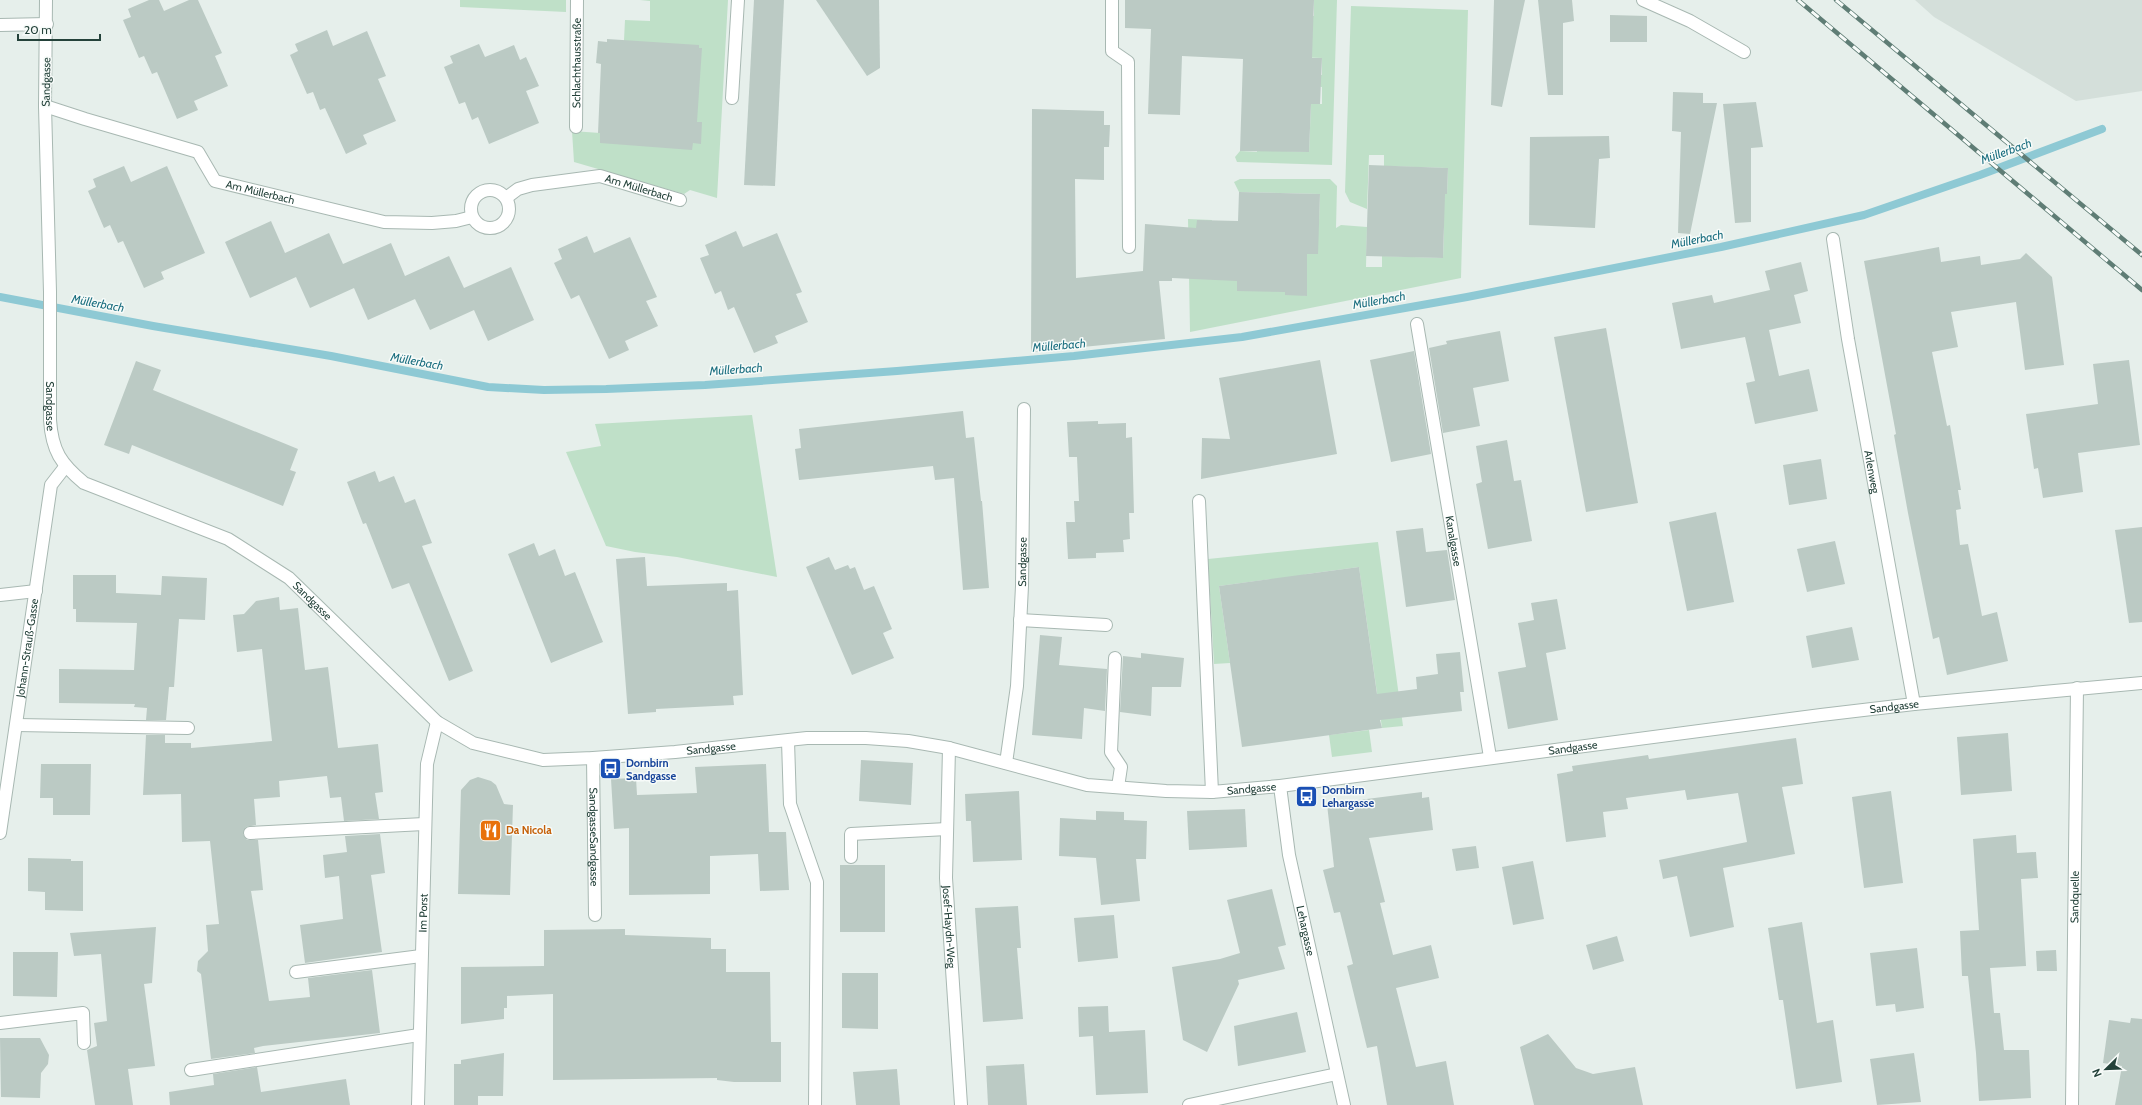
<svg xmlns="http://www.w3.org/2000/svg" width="2142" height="1105" font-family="Cabin,sans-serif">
	<rect width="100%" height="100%" fill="#e6efeb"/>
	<polygon fill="#d4dfda" points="1915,0 2142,0 2142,91 2076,101 1934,17"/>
	<g fill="#bfe0c8">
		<polygon points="460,0 566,0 566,12 460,7"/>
		<polygon points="640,0 728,0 717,198 690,190 684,194 574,162 572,131 600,133 624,40 625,20 650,21 650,1"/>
		<polygon points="1314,0 1337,0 1332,165 1237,162 1235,157 1240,151 1257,152 1257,140 1286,151 1309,152 1311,104 1322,104 1322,87 1311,86 1311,75 1322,75 1322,58 1266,56 1290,16 1314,16"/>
		<polygon points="1351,6 1468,10 1461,278 1190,332 1188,219 1212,220 1211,251 1238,251 1237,291 1254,283 1306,296 1307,254 1318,254 1308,222 1319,222 1320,194 1239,192 1234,182 1240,179 1330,179 1337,186 1336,228 1341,225 1367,227 1366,267 1382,267 1382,256 1443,258 1444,230 1436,193 1447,194 1448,168 1384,166 1384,155 1369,155 1367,209 1350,202 1345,192"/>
		<polygon points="752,415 777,577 677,557 635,552 606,546 566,452 601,446 595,424"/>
		<polygon points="1378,542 1403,726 1382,728 1359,567 1307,574 1298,577 1293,740 1271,579 1219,586 1230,663 1214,664 1208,559"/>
		<polygon points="1369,730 1372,752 1332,757 1329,735"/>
	</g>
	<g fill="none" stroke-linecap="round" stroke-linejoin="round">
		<polyline stroke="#8ec9d4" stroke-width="8" points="0,297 153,326 331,356 488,387 544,390 606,389 705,385 897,371 1074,356 1242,337 1467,297 1721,247 1864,215 1980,175 2102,129"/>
	</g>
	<g fill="#bbcac4">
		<polygon points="149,0 159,0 164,11 189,0 198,0 222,53 215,56 228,86 194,101 198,110 177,119 157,72 152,74 144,56 139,58 123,20 131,17 128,9"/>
		<polygon points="754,0 784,0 775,186 744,185"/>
		<polygon points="816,0 879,0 880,68 867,76"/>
		<polygon points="1125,0 1314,0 1312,58 1322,58 1320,104 1311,104 1309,152 1240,151 1243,59 1182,56 1180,115 1148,114 1151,29 1125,28"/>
		<polygon points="1494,0 1525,0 1502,107 1491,105"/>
		<polygon points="1538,0 1572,0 1574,21 1563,23 1563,95 1548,95"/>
		<polygon points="1610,15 1647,16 1647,42 1610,42"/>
		<polygon points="327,30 333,46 367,31 386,76 378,79 396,121 363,135 367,144 346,154 325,108 320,110 313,92 307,94 290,55 298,51 295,44"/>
		<polygon points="607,39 699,45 699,48 702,48 697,122 702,122 701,144 693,143 692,150 600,143 600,133 598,133 601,64 596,63 598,41 607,42"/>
		<polygon points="479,44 485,57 514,45 520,60 526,57 539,86 526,91 539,123 489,144 478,117 472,120 465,102 459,104 444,67 453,63 450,56"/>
		<polygon points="1673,92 1703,93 1703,103 1717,103 1690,234 1678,233 1681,132 1672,131"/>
		<polygon points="1756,102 1763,147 1751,148 1751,222 1735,223 1723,104"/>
		<polygon points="1032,109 1104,111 1104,125 1110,125 1109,147 1104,147 1104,180 1075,179 1076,278 1143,271 1145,224 1196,228 1197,220 1238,221 1239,192 1320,194 1318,254 1307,254 1307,296 1285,295 1285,292 1237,291 1237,281 1172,278 1172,281 1159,281 1165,339 1031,352"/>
		<polygon points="1609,136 1610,158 1599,159 1595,228 1529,225 1530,137"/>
		<polygon points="1369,165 1448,168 1447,194 1445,194 1443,258 1366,256"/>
		<polygon points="124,166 131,182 167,166 205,253 161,272 164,279 144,288 123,241 118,243 110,225 104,228 88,191 96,187 93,179"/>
		<polygon points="271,221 285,253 329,233 343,264 391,243 405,276 449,256 464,288 511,267 534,320 488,341 474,310 430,330 415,299 368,320 354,288 310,308 296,277 250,298 225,242"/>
		<polygon points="736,231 743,247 777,233 802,292 796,294 808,322 775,336 778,343 754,353 734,307 728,310 721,291 715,294 700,258 709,255 705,245"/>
		<polygon points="587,236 594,253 630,237 657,297 646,301 658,326 625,341 629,350 609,359 579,295 571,299 554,263 562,259 558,249"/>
		<polygon points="1939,247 1941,262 1980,256 1981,265 2020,259 2026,253 2052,277 2064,365 2025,370 2016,302 1951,312 1958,347 1932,352 1947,426 1950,425 1961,490 1958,490 1961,509 1956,510 1960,545 1968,544 1982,616 1997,612 2008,661 1947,675 1939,637 1933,639 1908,513 1894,435 1896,434 1864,261"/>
		<polygon points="1801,262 1808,291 1794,295 1801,323 1769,330 1779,376 1809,369 1818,411 1755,424 1746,383 1755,381 1745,337 1681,349 1672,303 1712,295 1714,303 1770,290 1765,271"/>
		<polygon points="1606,328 1638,503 1586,512 1554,337"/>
		<polygon points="1500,331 1509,381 1473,388 1480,426 1443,433 1429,348 1447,344 1446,341"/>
		<polygon points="1414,351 1431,454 1391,462 1370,360"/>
		<polygon points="1320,360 1337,454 1201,479 1202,438 1230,439 1219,378"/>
		<polygon points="2129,360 2140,445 2078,453 2083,492 2043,498 2038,468 2034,469 2026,414 2098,404 2093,364"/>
		<polygon points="136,361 161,370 153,390 298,449 290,470 296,472 283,506 132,445 129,454 104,445"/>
		<polygon points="963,411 966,438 974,437 981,501 982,501 989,588 963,590 954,478 935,480 933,466 799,480 795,449 801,448 799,429"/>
		<polygon points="1098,421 1098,424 1126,423 1126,438 1132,437 1134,513 1129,513 1130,539 1123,540 1124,552 1096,553 1096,558 1068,559 1066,522 1075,522 1074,501 1079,501 1077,457 1069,457 1067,422"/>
		<polygon points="1507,440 1514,481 1521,480 1532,541 1488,549 1476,484 1482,482 1476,446"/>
		<polygon points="1821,459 1827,499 1789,505 1783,465"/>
		<polygon points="375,471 379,482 394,476 405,503 415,499 432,543 422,546 473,671 449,681 409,583 392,589 366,523 363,524 347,482"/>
		<polygon points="1716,512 1734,602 1687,611 1669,522"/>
		<polygon points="2142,527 2142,622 2129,623 2115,530"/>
		<polygon points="1423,528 1426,552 1447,550 1455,600 1406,607 1396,531"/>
		<polygon points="1835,541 1845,584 1807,592 1797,549"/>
		<polygon points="534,543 539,556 555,549 565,576 575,572 603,642 551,663 508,554"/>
		<polygon points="645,557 647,586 727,583 727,591 738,590 743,695 733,696 734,705 656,709 656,712 628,714 616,559"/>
		<polygon points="829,557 835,570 848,565 850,569 855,567 864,590 874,586 892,629 883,633 894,658 852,675 806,567"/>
		<polygon points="1359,567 1377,694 1417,689 1416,677 1438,674 1436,654 1460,652 1464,692 1460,692 1462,711 1380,720 1382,728 1242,747 1219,586"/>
		<polygon points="73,575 116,575 116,593 161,595 162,576 207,578 205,620 179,619 174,687 169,687 166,720 146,720 147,708 134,707 135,704 59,703 59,669 134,670 137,623 76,622 76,609 73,609"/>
		<polygon points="279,597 280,610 298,608 305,670 328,667 338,748 378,744 383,792 375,793 379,819 344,821 341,797 330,798 327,776 279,781 280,797 254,799 256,825 246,827 243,834 247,840 258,840 263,890 251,891 269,1001 310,997 308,978 372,970 380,1033 263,1046 254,1048 255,1053 211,1059 201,974 197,971 198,961 208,951 206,925 219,924 210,841 182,842 181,794 143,795 146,735 165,735 165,743 191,743 191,748 272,741 262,649 237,652 233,615 244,614 256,601"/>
		<polygon points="1557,599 1566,649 1546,653 1558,720 1508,729 1498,672 1526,667 1518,623 1534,620 1531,603"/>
		<polygon points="1852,627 1859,660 1812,668 1806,636"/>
		<polygon points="1040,635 1062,637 1059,665 1107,669 1105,711 1084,708 1082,739 1032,735"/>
		<polygon points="1141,653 1184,658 1181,687 1152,687 1151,716 1120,712 1123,656 1141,658"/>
		<polygon points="2008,733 2012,791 1961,795 1957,737"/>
		<polygon points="1796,738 1803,784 1782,787 1795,854 1723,868 1734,927 1690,937 1677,876 1663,879 1659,860 1747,842 1738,793 1687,800 1685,790 1626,798 1628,809 1603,812 1606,837 1566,842 1557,774 1573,771 1572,766 1648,755 1649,759"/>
		<polygon points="861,760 913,763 911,805 859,801"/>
		<polygon points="41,764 91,764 90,815 53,815 53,798 40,798"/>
		<polygon points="766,764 769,832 786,832 789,890 760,891 758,854 710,856 710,894 629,895 629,828 614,829 611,779 636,778 637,795 697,793 695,767"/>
		<polygon points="478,777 491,781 496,785 504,804 513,805 510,895 458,894 461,790 470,780"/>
		<polygon points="1019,791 1022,860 973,862 971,821 966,821 965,794"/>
		<polygon points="1891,791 1903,883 1864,888 1852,797"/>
		<polygon points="1422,792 1422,798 1429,797 1433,830 1369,838 1385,902 1380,903 1393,955 1431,945 1439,978 1396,988 1416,1067 1446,1061 1454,1105 1387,1105 1377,1046 1367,1048 1347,966 1353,964 1340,912 1334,913 1323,870 1334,867 1327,804"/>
		<polygon points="1245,809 1247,847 1189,850 1187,811"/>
		<polygon points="1096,811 1124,812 1124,820 1147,821 1146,859 1136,859 1140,901 1101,905 1096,858 1059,856 1060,818 1096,820"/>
		<polygon points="380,834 385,873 371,875 382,952 305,963 300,925 343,919 339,876 325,878 323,855 347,852 345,836"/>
		<polygon points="2016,835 2017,853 2036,852 2037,867 2038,878 2021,879 2026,966 1990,968 1994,1013 2000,1013 2004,1050 2029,1050 2031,1098 1979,1101 1976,1053 1968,976 1962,976 1960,931 1979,930 1973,839"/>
		<polygon points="1476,846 1479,868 1456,871 1452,849"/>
		<polygon points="28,858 71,859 71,861 83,861 83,911 45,910 45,892 28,891"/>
		<polygon points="1533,861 1544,919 1513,925 1502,867"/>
		<rect x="840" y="865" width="45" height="67"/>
		<polygon points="1272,889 1286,945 1278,947 1285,969 1238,980 1239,984 1207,1052 1183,1040 1172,967 1220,959 1240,953 1227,900"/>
		<polygon points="1018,906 1021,948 1017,948 1023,1019 983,1022 975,908"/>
		<polygon points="1114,915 1118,958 1078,962 1074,918"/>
		<polygon points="1802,922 1817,1023 1833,1020 1842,1082 1796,1089 1783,1000 1779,1000 1768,928"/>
		<polygon points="156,927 152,983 144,984 155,1066 128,1069 133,1105 95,1105 87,1050 97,1046 94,1023 107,1021 101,954 74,956 70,933"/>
		<polygon points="625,929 625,935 711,938 711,949 726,949 726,972 770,972 771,1042 781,1042 781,1082 734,1082 717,1080 717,1078 553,1080 553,994 507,996 507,1008 504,1008 504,1019 461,1024 461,967 544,966 544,930"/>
		<polygon points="1617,936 1624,961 1593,970 1586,945"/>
		<polygon points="1917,948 1924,1008 1896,1012 1895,1004 1876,1006 1870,953"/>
		<polygon points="2056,950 2057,971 2037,971 2036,951"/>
		<polygon points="13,952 58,952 57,997 13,996"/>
		<polygon points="842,973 878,973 878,1029 842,1028"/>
		<polygon points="1108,1006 1109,1032 1145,1030 1148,1093 1096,1095 1093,1036 1079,1037 1078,1007"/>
		<polygon points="1297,1012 1306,1052 1238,1066 1234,1026"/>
		<polygon points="2131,1018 2142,1019 2142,1105 2115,1105 2122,1066 2103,1063 2109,1020 2130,1023"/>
		<polygon points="1548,1034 1576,1068 1593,1074 1635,1067 1643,1105 1534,1105 1520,1047"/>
		<polygon points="0,1038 40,1038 49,1055 48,1064 41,1073 40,1098 1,1097"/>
		<polygon points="504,1053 503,1096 478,1096 478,1105 454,1105 454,1064 461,1064 461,1060"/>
		<polygon points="1914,1053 1921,1102 1877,1105 1870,1059"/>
		<polygon points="1024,1064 1027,1105 988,1105 986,1066"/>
		<polygon points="257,1067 261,1092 346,1079 350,1105 170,1105 169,1092 214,1085 213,1074"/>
		<polygon points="897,1069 900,1105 856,1105 853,1072"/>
	</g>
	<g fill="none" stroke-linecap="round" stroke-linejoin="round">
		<defs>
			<g id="service">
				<polyline points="1112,0 1112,51 1128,62 1129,247"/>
				<polyline points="0,25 47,24"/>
				<polyline points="732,98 738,0"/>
				<polyline points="1199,501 1212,792"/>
				<polyline points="1020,620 1106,625"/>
				<polyline points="1115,658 1111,752 1121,767 1118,787"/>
				<polyline points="17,725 188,728"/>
				<polyline points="788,741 790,804 817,882 815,1105"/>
				<path id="s1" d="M593 758 595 915"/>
				<polyline points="250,833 424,824"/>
				<polyline points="851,857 851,834 947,829"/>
				<polyline points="296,972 421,956"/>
				<polyline points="0,1023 83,1013 84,1043"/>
				<polyline points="191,1070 419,1035"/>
			</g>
			<g id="minor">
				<path id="s2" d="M46 0 45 106 50 292V420C52 451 61 464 84 483L228 539 289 578 437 722 473 743 543 760 593 758 675 752 807 738H866L908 741 949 748 1087 785 1166 791 1212 792 1280 786 1821 715 1914 704 2142 683"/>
				<polyline points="1643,0 1690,21 1744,52"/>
				<path id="s3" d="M45 106 85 119 198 152 215 181 384 222 432 223 456 221 472 217"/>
				<path id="s4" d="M576 127 577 0"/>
				<circle cx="490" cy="209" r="19"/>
				<path id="s5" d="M506 198 518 189 532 185 600 176 680 200"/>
				<path id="s6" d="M1833 239 1848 339 1914 704"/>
				<path id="s7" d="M1417 324 1490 757"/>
				<polyline points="0,595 36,591"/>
				<path id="s8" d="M949 748 946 878 961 1105"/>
				<path id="s9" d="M1006 763 1017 686 1022 586 1024 409"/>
				<path id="s10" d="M1280 786 1289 855 1344 1105"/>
				<path id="s11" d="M0 833 51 485 65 467"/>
				<path id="s12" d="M418 1105 427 764 437 722"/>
				<polyline points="1189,1105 1337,1074"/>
				<path id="s13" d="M2072 1105 2077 688"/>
			</g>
		</defs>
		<use href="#service" stroke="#a8b8b2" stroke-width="14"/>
		<use href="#minor" stroke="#a8b8b2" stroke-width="14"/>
		<use href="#service" stroke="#fff" stroke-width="12"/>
		<use href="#minor" stroke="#fff" stroke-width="12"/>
		<defs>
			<g id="rail">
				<polyline points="1798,0 2142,290"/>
				<polyline points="1836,0 2142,255"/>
			</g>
		</defs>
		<use href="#rail" stroke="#5f7d75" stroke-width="4.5"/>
		<use href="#rail" stroke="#f7fbf9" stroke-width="3" stroke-dasharray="9" stroke-linecap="butt"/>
	</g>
	<defs>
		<symbol id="bus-square" viewBox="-11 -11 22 22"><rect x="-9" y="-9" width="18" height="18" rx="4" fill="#1a4fb4" stroke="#f7fbf9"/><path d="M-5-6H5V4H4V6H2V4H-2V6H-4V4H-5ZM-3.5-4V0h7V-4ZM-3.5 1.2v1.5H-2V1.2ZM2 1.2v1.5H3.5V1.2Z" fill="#fff"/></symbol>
		<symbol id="restaurant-square" viewBox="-11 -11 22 22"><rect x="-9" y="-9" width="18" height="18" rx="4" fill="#e8710a" stroke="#f7fbf9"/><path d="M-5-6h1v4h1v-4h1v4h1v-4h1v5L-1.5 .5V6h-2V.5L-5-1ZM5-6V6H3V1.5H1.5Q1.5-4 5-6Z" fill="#fff"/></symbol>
	</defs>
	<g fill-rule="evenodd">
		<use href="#bus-square" x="598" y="756" width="25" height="25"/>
		<use href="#bus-square" x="1294" y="784" width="25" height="25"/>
		<use href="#restaurant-square" x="478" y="818" width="25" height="25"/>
	</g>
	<g text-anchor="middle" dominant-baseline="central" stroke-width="3" stroke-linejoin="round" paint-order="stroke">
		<g font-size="11" fill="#24423a" stroke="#f7fbf9">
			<text stroke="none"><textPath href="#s4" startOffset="64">Schlachthausstraße</textPath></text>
			<text transform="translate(46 82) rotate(-89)">Sandgasse</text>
			<text stroke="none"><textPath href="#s5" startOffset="139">Am Müllerbach</textPath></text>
			<text stroke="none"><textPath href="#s3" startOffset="240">Am Müllerbach</textPath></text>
			<text stroke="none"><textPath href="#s2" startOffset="406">Sandgasse</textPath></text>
			<text stroke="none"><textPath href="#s6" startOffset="236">Arlenweg</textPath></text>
			<text stroke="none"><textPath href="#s7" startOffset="220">Kanalgasse</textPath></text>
			<text stroke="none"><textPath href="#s9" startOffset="202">Sandgasse</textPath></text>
			<text stroke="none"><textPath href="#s2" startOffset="754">Sandgasse</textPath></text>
			<text stroke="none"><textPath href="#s11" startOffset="187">Johann-Strauß-Gasse</textPath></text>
			<text stroke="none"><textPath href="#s2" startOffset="2405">Sandgasse</textPath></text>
			<text stroke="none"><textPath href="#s2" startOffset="2081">Sandgasse</textPath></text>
			<text stroke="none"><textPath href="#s2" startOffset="1210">Sandgasse</textPath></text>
			<text stroke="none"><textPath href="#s2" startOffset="1757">Sandgasse</textPath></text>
			<text stroke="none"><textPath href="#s1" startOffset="79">SandgasseSandgasse</textPath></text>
			<text stroke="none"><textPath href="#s13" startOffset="208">Sandquelle</textPath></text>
			<text stroke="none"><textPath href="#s12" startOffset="192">Im Porst</textPath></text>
			<text stroke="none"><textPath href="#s8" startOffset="179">Josef-Haydn-Weg</textPath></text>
			<text stroke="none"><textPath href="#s10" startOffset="147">Lehargasse</textPath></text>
		</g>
		<g font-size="11" font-weight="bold" fill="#164399" stroke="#f7fbf9" text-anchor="start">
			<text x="626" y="763">Dornbirn<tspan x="626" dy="13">Sandgasse</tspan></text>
			<text x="1322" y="790">Dornbirn<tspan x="1322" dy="13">Lehargasse</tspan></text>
		</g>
		<g font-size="11" font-weight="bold" fill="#c56008" stroke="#f7fbf9" text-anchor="start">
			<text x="506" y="830">Da Nicola</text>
		</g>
		<g font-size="12" font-style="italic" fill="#1c6f80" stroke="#f7fbf9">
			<text transform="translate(2006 151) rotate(-20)">Müllerbach</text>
			<text transform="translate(1697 239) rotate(-11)">Müllerbach</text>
			<text transform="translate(1379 300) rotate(-10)">Müllerbach</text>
			<text transform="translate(98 303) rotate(10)">Müllerbach</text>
			<text transform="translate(1059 345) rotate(-5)">Müllerbach</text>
			<text transform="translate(417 361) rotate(10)">Müllerbach</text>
			<text transform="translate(736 369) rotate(-4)">Müllerbach</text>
		</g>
	</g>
	<g transform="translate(2106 1069) rotate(247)" stroke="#f7fbf9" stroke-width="3" paint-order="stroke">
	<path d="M0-3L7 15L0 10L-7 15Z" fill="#24423a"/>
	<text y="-6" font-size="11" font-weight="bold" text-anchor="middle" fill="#24423a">N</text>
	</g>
	<path d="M18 34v6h82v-6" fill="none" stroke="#24423a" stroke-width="2"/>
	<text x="24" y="34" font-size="12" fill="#24423a" stroke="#f7fbf9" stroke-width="3" paint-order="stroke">20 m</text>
</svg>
